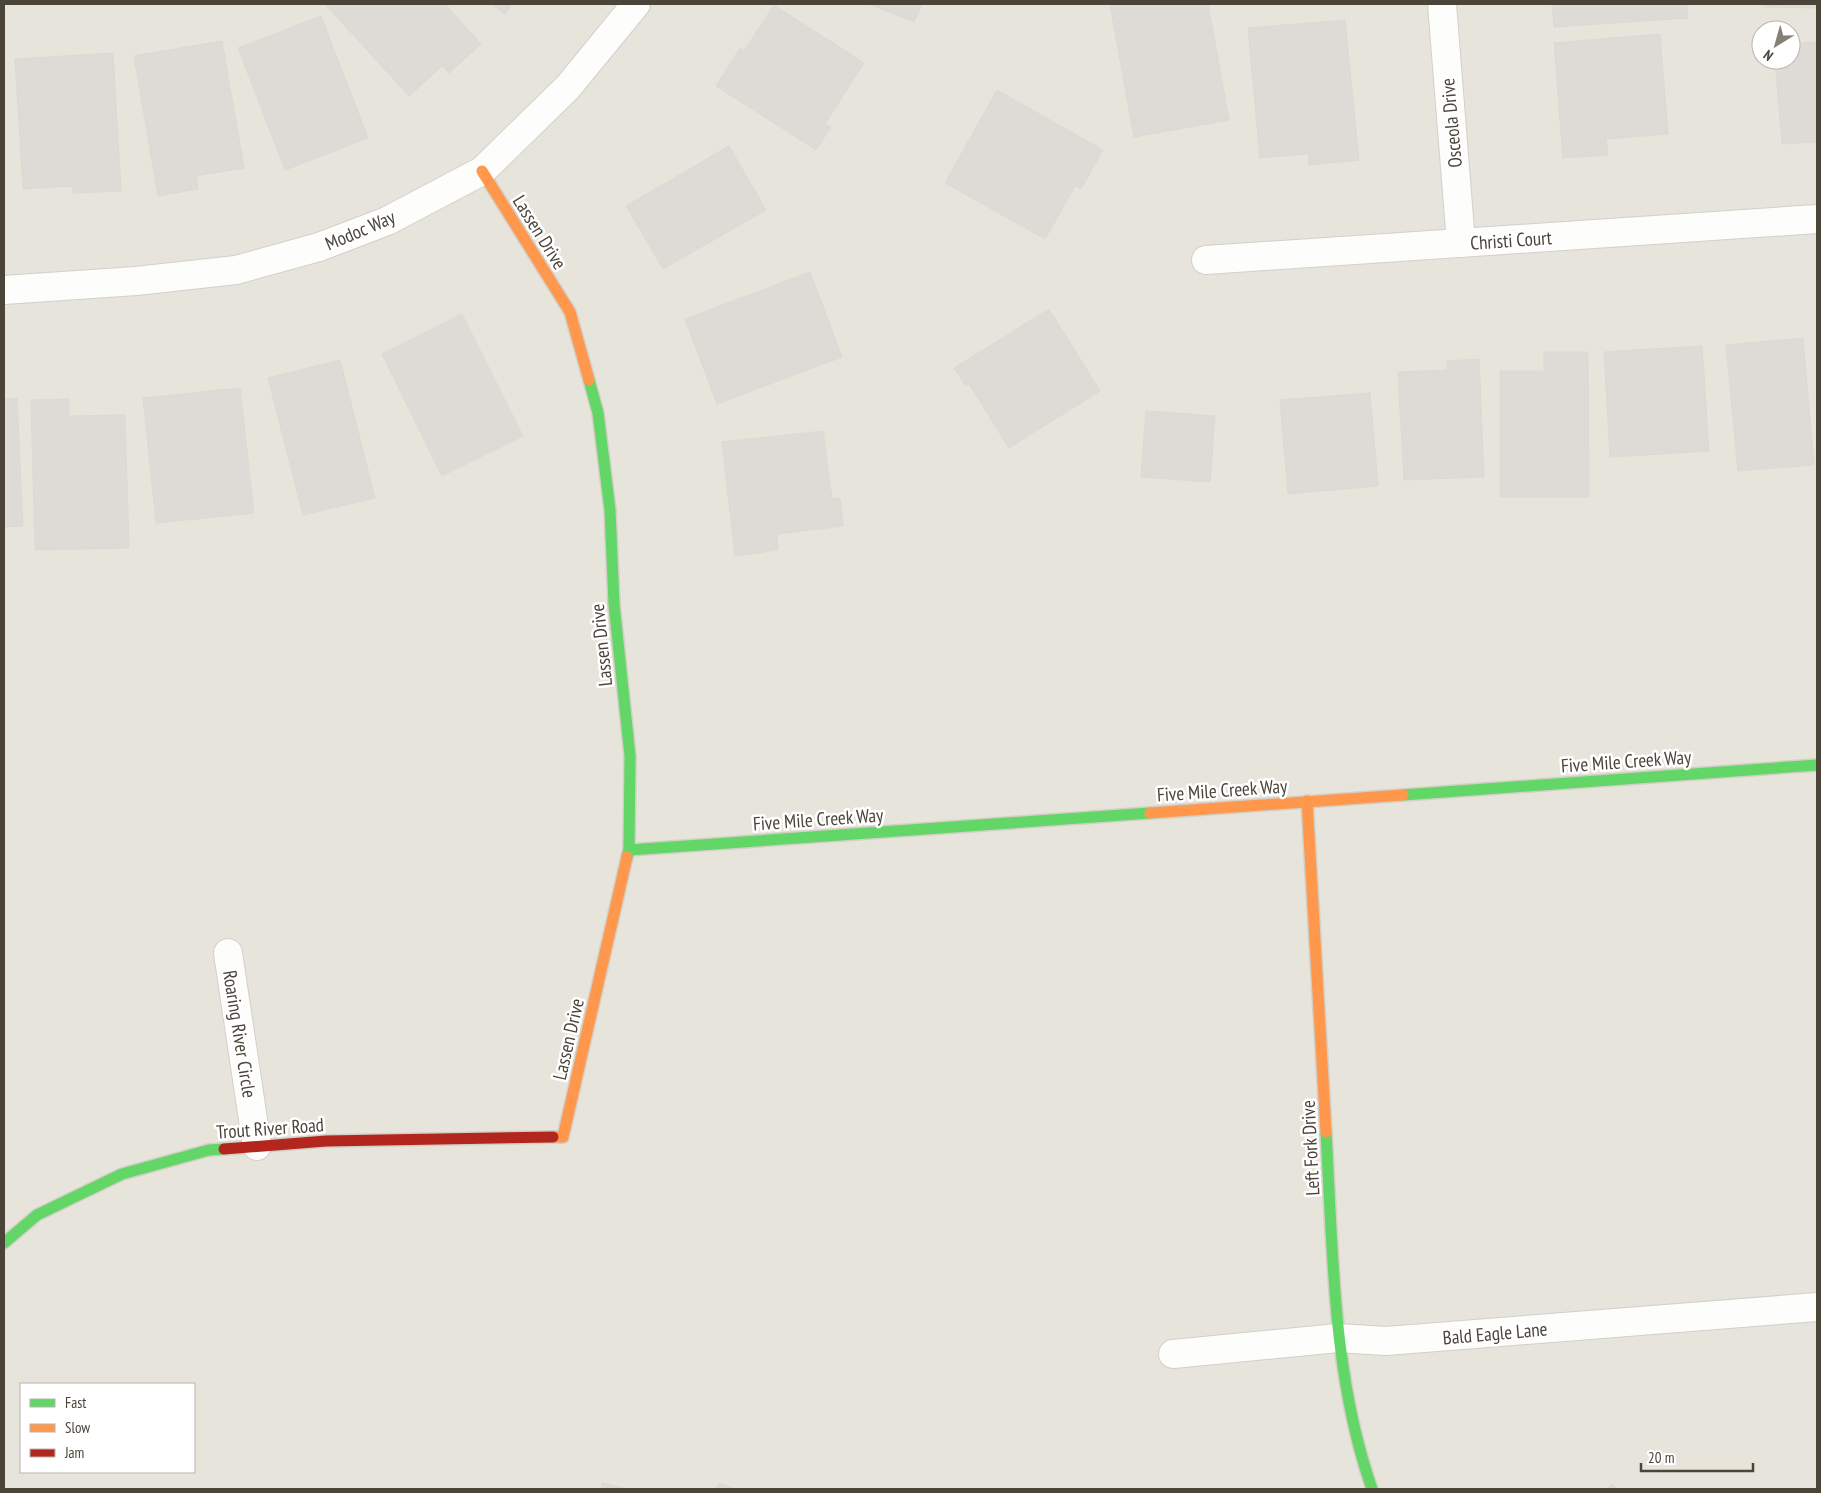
<svg xmlns="http://www.w3.org/2000/svg" width="1821" height="1493" font-family="'PT Sans Narrow',sans-serif">
	<rect width="100%" height="100%" fill="#f4f2ee"/>
	<path fill="#e7e4dc" fill-rule="evenodd" d="M4 4H1817V1489H4ZM1761 30H1791V60H1761ZM21 1384H194V1472H21Z"/>
	<g fill="#dedbd6" stroke="#dcd9d4">
		<polygon points="325,4 445,4 481,44 449,73 442,66 409,96"/>
		<polygon points="491,4 512,4 505,14"/>
		<polygon points="869,4 922,4 914,22"/>
		<polygon points="1110,4 1208,4 1229,120 1134,137"/>
		<polygon points="1552,4 1687,4 1688,18 1554,27"/>
		<polygon points="1764,4 1817,4 1817,8 1764,7"/>
		<polygon points="774,5 864,63 825,124 831,127 816,150 716,86 740,48 744,51"/>
		<polygon points="321,16 368,138 285,170 238,48"/>
		<polygon points="1345,20 1359,160 1309,165 1308,154 1260,158 1248,28"/>
		<polygon points="1660,34 1668,134 1606,139 1608,155 1563,158 1554,43"/>
		<polygon points="222,41 244,168 196,176 198,189 158,196 134,56"/>
		<polygon points="1817,42 1817,142 1782,144 1775,60 1791,60 1791,44"/>
		<polygon points="113,53 121,191 73,193 73,186 23,189 15,59"/>
		<polygon points="997,90 1103,150 1081,189 1075,186 1045,239 945,183"/>
		<polygon points="729,146 766,210 663,269 626,206"/>
		<polygon points="810,272 842,357 717,404 685,319"/>
		<polygon points="1049,309 1100,391 1009,448 969,384 966,386 954,368"/>
		<polygon points="462,314 523,436 442,476 382,354"/>
		<polygon points="1803,338 1814,465 1738,471 1726,345"/>
		<polygon points="1702,346 1709,451 1610,457 1604,352"/>
		<polygon points="1544,352 1588,352 1589,497 1500,497 1500,371 1544,371"/>
		<polygon points="1479,359 1484,477 1404,480 1398,372 1447,370 1447,361"/>
		<polygon points="340,360 375,498 303,515 268,378"/>
		<polygon points="240,388 254,513 156,523 143,398"/>
		<polygon points="1370,393 1378,486 1288,494 1280,400"/>
		<polygon points="17,398 23,526 4,527 4,399"/>
		<polygon points="69,399 69,416 125,415 129,548 35,550 31,400"/>
		<polygon points="1146,411 1215,416 1210,482 1141,477"/>
		<polygon points="823,431 832,499 840,498 843,526 777,534 778,550 735,556 722,442"/>
		<polygon points="602,1483 628,1489 601,1489"/>
		<polygon points="719,1483 734,1489 716,1489"/>
		<polygon points="1612,1484 1617,1489 1607,1489"/>
	</g>
	<g fill="none" stroke-linecap="round" stroke-linejoin="round">
		<defs>
			<g id="street">
				<polyline points="1442,4 1461,243"/>
				<polyline points="1206,260 1817,219"/>
				<polyline points="4,290 136,281 236,270 319,247 387,221 482,171 568,87 636,4"/>
				<polyline points="228,953 257,1146"/>
				<polyline points="1173,1354 1338,1338 1386,1341 1817,1307"/>
			</g>
			<g id="fast">
				<polyline points="589,380 598,413 610,510 614,604 630,756 629,850 627,857"/>
				<polyline points="1403,795 1817,765"/>
				<polyline points="629,850 1150,813"/>
				<path d="M1326 1132C1333 1251 1332 1375 1372 1489"/>
				<polyline points="4,1243 37,1215 122,1174 209,1150 224,1149"/>
			</g>
			<g id="slow">
				<polyline points="482,171 570,312 589,380"/>
				<polyline points="1307,801 1326,1132"/>
				<polyline points="1150,813 1403,795"/>
				<polyline points="553,1137 563,1137 627,857"/>
			</g>
			<polyline id="jam" points="224,1149 326,1141 553,1137"/>
		</defs>
		<use href="#street" stroke="#d2d0cb" stroke-width="30"/>
		<use href="#fast" stroke="#d3cfc5" stroke-width="14"/>
		<use href="#slow" stroke="#d3cfc5" stroke-width="14"/>
		<use href="#jam" stroke="#d3cfc5" stroke-width="14"/>
		<use href="#street" stroke="#fdfdfc" stroke-width="28"/>
		<use href="#fast" stroke="#63d668" stroke-width="11"/>
		<use href="#slow" stroke="#ff974d" stroke-width="11"/>
		<use href="#jam" stroke="#b3261e" stroke-width="11"/>
	</g>
	<g text-anchor="middle" dominant-baseline="central" stroke-width="5" stroke-linejoin="round" paint-order="stroke">
		<g font-size="19" fill="#4b4439" stroke="#fff">
			<text transform="translate(1451 123) rotate(-95)">Osceola Drive</text>
			<text transform="translate(360 230) rotate(-23)">Modoc Way</text>
			<text transform="translate(540 232) rotate(58)">Lassen Drive</text>
			<text transform="translate(1511 240) rotate(-4)">Christi Court</text>
			<text transform="translate(601 645) rotate(-96)">Lassen Drive</text>
			<text transform="translate(1626 761) rotate(-4)">Five Mile Creek Way</text>
			<text transform="translate(1222 790) rotate(-4)">Five Mile Creek Way</text>
			<text transform="translate(818 819) rotate(-4)">Five Mile Creek Way</text>
			<text transform="translate(240 1034) rotate(81)">Roaring River Circle</text>
			<text transform="translate(568 1039) rotate(-77)">Lassen Drive</text>
			<text transform="translate(270 1128) rotate(-4)">Trout River Road</text>
			<text transform="translate(1310 1148) rotate(-93)">Left Fork Drive</text>
			<text transform="translate(1495 1333) rotate(-5)">Bald Eagle Lane</text>
		</g>
	</g>
	<rect width="1821" height="1493" fill="none" stroke="#4b4439" stroke-width="10"/>
	<rect x="20" y="1383" width="175" height="90" fill="#ffffff" stroke="#b7b4b0"/>
	<rect x="30" y="1399" width="25" height="8" fill="#63d668" stroke="#b7b4b0"/>
	<text x="65" y="1408" font-size="15" fill="#4b4439">Fast</text>
	<rect x="30" y="1424" width="25" height="8" fill="#ff974d" stroke="#b7b4b0"/>
	<text x="65" y="1433" font-size="15" fill="#4b4439">Slow</text>
	<rect x="30" y="1449" width="25" height="8" fill="#b3261e" stroke="#b7b4b0"/>
	<text x="65" y="1458" font-size="15" fill="#4b4439">Jam</text>
	<g transform="translate(1776 45) rotate(217)"><circle r="24" fill="#ffffff" stroke="#b7b4b0"/>
	<path d="M0-4L9 19L0 12L-9 19Z" fill="#868178"/>
	<text y="-8" font-size="14" font-weight="bold" text-anchor="middle" fill="#4b4439">N</text>
	</g>
	<path d="M1641 1463v8h112v-8" fill="none" stroke="#4b4439" stroke-width="2.5"/>
	<text x="1648" y="1463" font-size="15" fill="#4b4439" stroke="#ffffff" stroke-width="4" paint-order="stroke">20 m</text>
</svg>
